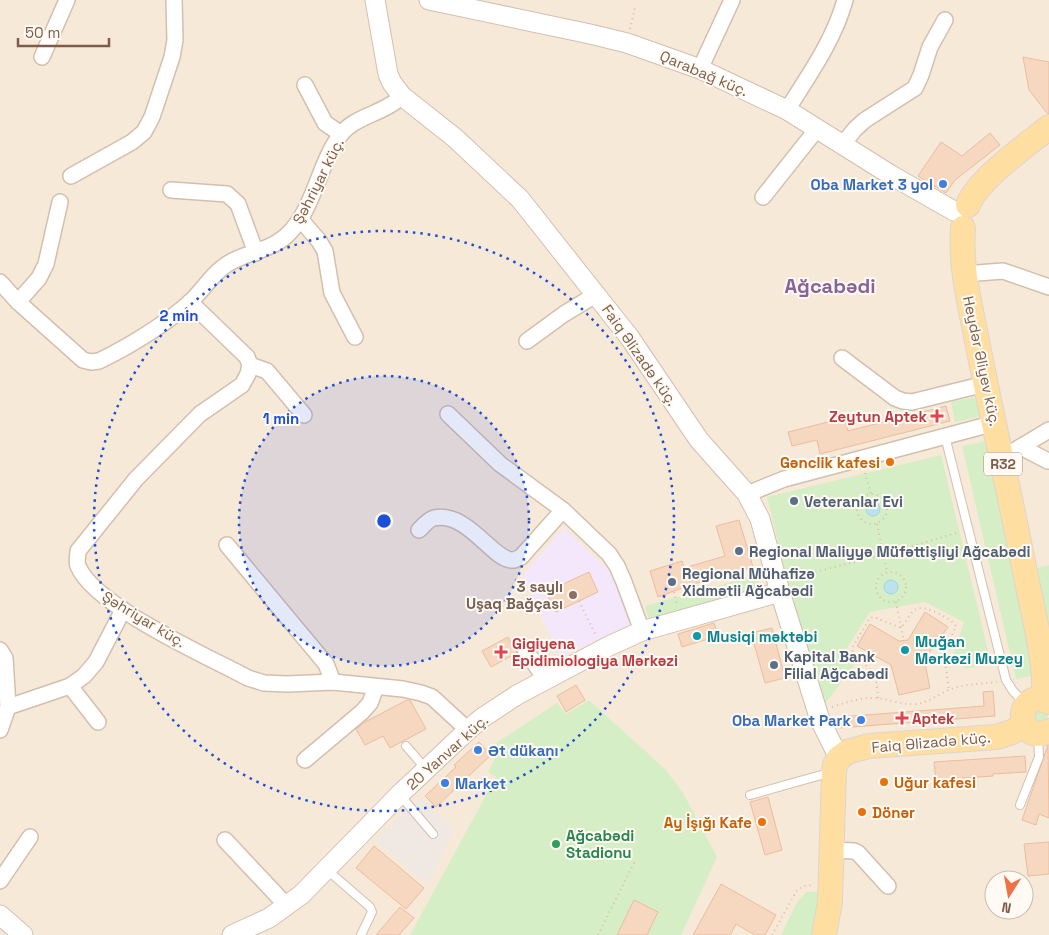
<svg xmlns="http://www.w3.org/2000/svg" width="1049" height="935" font-family="'Space Grotesk',sans-serif">
	<rect width="100%" height="100%" fill="#fef7eb"/>
	<path fill="#f7e9d8" fill-rule="evenodd" d="M0 0H1049V935H0ZM994 880H1024V910H994Z"/>
	<polygon fill="#f0e9e3" points="421,797 453,831 429,885 375,840"/>
	<polygon fill="#f4e6fb" points="564,528 610,572 631,624 560,657 522,576"/>
	<g fill="#d5eec6">
		<polygon points="979,396 983,416 955,422 951,402"/>
		<polygon points="987,441 1041,674 1016,679 962,446"/>
		<polygon points="941,455 991,663 965,669 953,655 964,622 925,602 870,612 845,651 854,665 825,704 787,579 767,497"/>
		<polygon points="1049,565 1049,630 1037,568"/>
		<polygon points="757,575 760,588 649,620 645,606"/>
		<polygon points="589,700 666,770 683,793 717,857 681,935 410,935 496,777 488,772 497,754 490,747 557,703 566,714"/>
		<polygon points="1035,710 1046,712 1048,715 1046,723 1038,725 1032,713"/>
		<polygon points="806,892 822,892 815,935 781,935 796,904"/>
	</g>
	<g fill="#bce3eb" stroke="#a1d3de">
		<circle cx="873" cy="509" r="7"/>
		<circle cx="891" cy="587" r="7"/>
	</g>
	<g fill="#f6d7bf" stroke="#ebbd9e">
		<polygon points="1023,57 1049,62 1049,114 1047,113 1029,90"/>
		<polygon points="990,133 1000,145 955,180 946,193 918,176 941,142 962,156"/>
		<polygon points="946,406 950,421 820,454 817,440 792,446 788,432 844,418 848,431"/>
		<polygon points="739,520 753,567 690,585 658,597 650,571 682,561 684,568 725,556 716,526"/>
		<polygon points="589,572 598,592 556,612 546,592"/>
		<polygon points="925,612 948,627 924,659 930,688 899,695 891,665 857,646 870,624 899,641 908,640"/>
		<polygon points="714,623 718,636 682,647 678,634"/>
		<polygon points="772,628 785,678 765,683 751,633"/>
		<polygon points="508,637 517,653 491,667 482,651"/>
		<polygon points="576,685 585,700 566,712 557,696"/>
		<polygon points="993,691 995,716 839,728 839,717 984,706 983,692"/>
		<polygon points="407,700 410,700 426,729 390,748 383,736 365,745 356,729 365,722"/>
		<polygon points="479,742 491,755 436,807 425,796 456,767 454,765"/>
		<polygon points="1048,745 1049,818 1039,814 1036,825 1022,820"/>
		<polygon points="1025,756 1026,772 993,774 993,776 936,780 934,762"/>
		<polygon points="768,797 782,850 765,855 750,802"/>
		<polygon points="1049,842 1049,874 1028,876 1024,844"/>
		<polygon points="374,846 424,888 406,909 356,868"/>
		<polygon points="721,884 776,915 765,935 755,935 736,924 730,935 693,935"/>
		<polygon points="634,900 658,912 647,935 617,935"/>
		<polygon points="400,907 414,918 399,935 376,935"/>
	</g>
	<g fill="none" stroke-linecap="round" stroke-linejoin="round">
		<defs>
			<g id="service">
				<polyline points="945,436 1006,680 1013,691 1024,703"/>
				<polyline points="406,746 426,769"/>
				<polyline points="400,795 433,834"/>
				<polyline points="750,795 832,772"/>
				<polyline points="1020,805 1039,757 1038,736"/>
				<polyline points="326,869 370,907 372,912 361,935"/>
			</g>
			<g id="minor">
				<polyline points="42,57 67,0"/>
				<polyline points="700,69 732,0"/>
				<polyline points="305,85 325,123 341,134"/>
				<path d="M787 110C809 75 834 40 845 0"/>
				<polyline points="843,144 855,129 865,120 915,88 921,75 930,47 945,20"/>
				<polyline points="71,176 132,142 144,132 152,117 172,57 175,40 174,0"/>
				<polyline points="171,190 227,194 238,204 256,253"/>
				<polyline points="763,197 817,129"/>
				<polyline points="301,220 319,241 325,251 332,293 355,337"/>
				<polyline points="964,274 1003,271 1049,287"/>
				<path d="M0 282 18 302 83 360 91 362 99 361C128 347 164 325 188 304 201 293 209 278 222 268 242 251 272 253 291 231 315 205 319 163 341 134 353 119 374 115 390 105 394 103 398 99 402 96"/>
				<polyline points="18,302 39,278 46,264 60,202"/>
				<path d="M190 302 247 357 250 365 248 374 242 385 200 414 136 479 78 551C78 556 76 562 78 566 94 606 209 657 248 678L264 683 287 684 333 682 403 689 421 693 432 697 468 730"/>
				<polyline points="527,341 564,314 597,294"/>
				<polyline points="842,358 895,398 903,401 912,402 985,384"/>
				<polyline points="250,365 267,371 304,415"/>
				<polyline points="448,414 500,464 563,510 609,554 617,566 624,582 642,631"/>
				<polyline points="1021,447 1048,461"/>
				<polyline points="1002,458 1049,430"/>
				<polyline points="747,494 784,479 995,423"/>
				<path d="M419 530C423 526 429 519 434 518 469 511 494 563 514 560 516 559 519 558 521 557L563 510"/>
				<polyline points="227,545 326,664 333,682"/>
				<polyline points="525,649 545,679"/>
				<polyline points="0,650 5,658 8,707 0,730"/>
				<polyline points="70,686 98,722"/>
				<polyline points="8,707 70,686 84,676 96,662 123,610"/>
				<polyline points="305,760 362,712 370,703 376,687"/>
				<polyline points="225,840 287,906"/>
				<polyline points="832,850 854,851 858,853 888,886"/>
				<polyline points="0,881 30,837"/>
			</g>
			<g id="tertiary">
				<polyline points="375,0 388,74 392,83 402,96 455,138 520,199 630,338 699,440 747,494 760,519 780,592 820,720 839,758"/>
				<polyline points="429,0 590,34 627,43 700,69 787,110 891,175 954,211"/>
				<polyline points="0,915 23,935"/>
				<polyline points="232,935 269,918 301,895 400,794 468,730 482,718 517,695 609,646 642,631 780,592"/>
			</g>
			<g id="primary">
				<path d="M968 205C978 179 1026 146 1049 127"/>
				<path d="M963 228C960 267 970 304 977 341 992 418 1010 495 1025 572 1033 614 1046 657 1044 700"/>
				<path d="M1049 702C1014 686 1014 747 1049 731"/>
				<polyline points="824,935 830,902 834,771 835,765 839,758 847,752 869,746 996,737 1012,732 1024,725"/>
			</g>
		</defs>
		<use href="#service" stroke="#d3bfae" stroke-width="10"/>
		<use href="#minor" stroke="#d3bfae" stroke-width="18"/>
		<use href="#tertiary" stroke="#d3bfae" stroke-width="21"/>
		<use href="#primary" stroke="#ddd5d0" stroke-width="26"/>
		<g stroke="#ddbaa1" stroke-width="2" stroke-dasharray="1 4" stroke-linecap="butt">
			<polyline points="630,29 635,7"/>
			<polyline points="865,473 871,494"/>
			<circle cx="872" cy="509" r="15"/>
			<polyline points="877,524 887,572"/>
			<circle cx="891" cy="587" r="15"/>
			<polyline points="791,578 882,555 960,532"/>
			<polyline points="674,592 677,605"/>
			<polyline points="579,601 596,636"/>
			<polyline points="896,602 904,641"/>
			<path d="M878 698C876 668 871 673 853 652L852 648 870 618 874 617 901 628C905 623 911 612 916 609 924 604 952 619 956 626L944 654 949 690"/>
			<path d="M832 707C848 702 861 697 878 698 890 700 903 705 916 704 929 703 938 694 951 689 965 684 981 684 997 682"/>
			<polyline points="598,935 635,861"/>
			<polyline points="772,935 797,890 804,886 812,885"/>
		</g>
		<use href="#service" stroke="#fff" stroke-width="8"/>
		<use href="#minor" stroke="#fff" stroke-width="15"/>
		<use href="#tertiary" stroke="#fff" stroke-width="19"/>
		<use href="#primary" stroke="#ffdea1" stroke-width="24"/>
	</g>
	<circle cx="384" cy="521" r="145" fill="#1d4ed8" fill-opacity=".12"/>
	<g fill="none" stroke="#1d4ed8" stroke-width="2.5" stroke-dasharray="2.5 5">
		<circle cx="384" cy="521" r="145"/>
		<circle cx="384" cy="521" r="290"/>
	</g>
	<g fill="#3f7fe0" stroke="#fffaf3" stroke-width="2">
		<circle cx="943" cy="184" r="5"/>
		<circle cx="861" cy="720" r="5"/>
		<circle cx="478" cy="750" r="5"/>
		<circle cx="445" cy="783" r="5"/>
	</g>
	<g fill="#e0444e" stroke="#fffaf3" stroke-width="2">
		<path d="M934.5 408.5h5v5h5v5h-5v5h-5v-5h-5v-5h5z"/>
		<path d="M498.5 644.5h5v5h5v5h-5v5h-5v-5h-5v-5h5z"/>
		<path d="M899.5 710.5h5v5h5v5h-5v5h-5v-5h-5v-5h5z"/>
	</g>
	<g fill="#e8710a" stroke="#fffaf3" stroke-width="2">
		<circle cx="890" cy="462" r="5"/>
		<circle cx="884" cy="782" r="5"/>
		<circle cx="862" cy="812" r="5"/>
		<circle cx="762" cy="822" r="5"/>
	</g>
	<g fill="#5c6f8a" stroke="#fffaf3" stroke-width="2">
		<circle cx="794" cy="501" r="5"/>
		<circle cx="739" cy="551" r="5"/>
		<circle cx="672" cy="582" r="5"/>
		<circle cx="774" cy="665" r="5"/>
	</g>
	<circle fill="#8d6e63" stroke="#fffaf3" stroke-width="2" cx="573" cy="595" r="5"/>
	<g fill="#0f9aa8" stroke="#fffaf3" stroke-width="2">
		<circle cx="697" cy="636" r="5"/>
		<circle cx="905" cy="650" r="5"/>
	</g>
	<circle fill="#2e9e5b" stroke="#fffaf3" stroke-width="2" cx="556" cy="844" r="5"/>
	<g text-anchor="middle" dominant-baseline="central" stroke-width="4" stroke-linejoin="round" paint-order="stroke">
		<rect fill="#fffaf3" stroke="#a48c7d" stroke-width="1" x="984" y="452.5" width="38" height="23" rx="4"/>
		<g font-size="14" font-weight="bold" fill="#7d5d4a">
			<text x="1003" y="464">R32</text>
		</g>
		<g font-size="15" fill="#7d5d4a" stroke="#fffaf3">
			<text transform="translate(704 73) rotate(23)">Qarabağ küç.</text>
			<text transform="translate(318 181) rotate(-63)">Şəhriyar küç.</text>
			<text transform="translate(640 355) rotate(55)">Faiq Əlizadə küç.</text>
			<text transform="translate(982 361) rotate(78)">Heydər Əliyev küç.</text>
			<text transform="translate(144 619) rotate(31)">Şəhriyar küç.</text>
			<text transform="translate(931 742) rotate(-5)">Faiq Əlizadə küç.</text>
			<text transform="translate(447 752) rotate(-42)">20 Yanvar küç.</text>
		</g>
		<g font-size="15" font-weight="bold" fill="#366cbe" stroke="#fffaf3" text-anchor="end">
			<text x="933" y="184">Oba Market 3 yol</text>
			<text x="851" y="720">Oba Market Park</text>
			<text x="488" y="750" text-anchor="start">Әt dükanı</text>
			<text x="455" y="783" text-anchor="start">Market</text>
		</g>
		<g font-size="15" font-weight="bold" fill="#be3a42" stroke="#fffaf3" text-anchor="start">
			<text x="927" y="416" text-anchor="end">Zeytun Aptek</text>
			<text x="512" y="643">Gigiyena<tspan x="512" dy="17">Epidimiologiya Mərkəzi</tspan></text>
			<text x="912" y="718">Aptek</text>
		</g>
		<g font-size="15" font-weight="bold" fill="#c56008" stroke="#fffaf3" text-anchor="end">
			<text x="880" y="462">Gənclik kafesi</text>
			<text x="894" y="782" text-anchor="start">Uğur kafesi</text>
			<text x="872" y="812" text-anchor="start">Dönər</text>
			<text x="752" y="822">Ay İşığı Kafe</text>
		</g>
		<g font-size="15" font-weight="bold" fill="#4e5e75" stroke="#fffaf3" text-anchor="start">
			<text x="804" y="501">Veteranlar Evi</text>
			<text x="749" y="551">Regional Maliyyə Müfəttişliyi Ağcabədi</text>
			<text x="682" y="573">Regional Mühafizə<tspan x="682" dy="17">Xidmətii Ağcabədi</tspan></text>
			<text x="784" y="656">Kapital Bank<tspan x="784" dy="17">Filial Ağcabədi</tspan></text>
		</g>
		<g font-size="15" font-weight="bold" fill="#785e54" stroke="#fffaf3" text-anchor="end">
			<text x="563" y="586">3 saylı<tspan x="563" dy="17">Uşaq Bağçası</tspan></text>
		</g>
		<g font-size="15" font-weight="bold" fill="#0d838f" stroke="#fffaf3" text-anchor="start">
			<text x="707" y="636">Musiqi məktəbi</text>
			<text x="915" y="641">Muğan<tspan x="915" dy="17">Mərkəzi Muzey</tspan></text>
		</g>
		<g font-size="15" font-weight="bold" fill="#27864d" stroke="#fffaf3" text-anchor="start">
			<text x="566" y="835">Ağcabədi<tspan x="566" dy="17">Stadionu</tspan></text>
		</g>
		<g font-size="20" font-weight="bold" fill="#886298" stroke="#fffaf3">
			<text x="830" y="286">Ağcabədi</text>
		</g>
	</g>
	<circle cx="384" cy="521" r="8" fill="#1d4ed8" stroke="#fffaf3" stroke-width="2.5"/>
	<g font-size="15" text-anchor="middle" font-weight="bold" fill="#1d4ed8" stroke="#fffaf3" stroke-width="4" stroke-linejoin="round" paint-order="stroke">
		<text x="179" y="321">2 min</text>
		<text x="281" y="424">1 min</text>
	</g>
	<g transform="translate(1009 895) rotate(191)"><circle r="24" fill="#fffaf3" stroke="#cbbbaf"/>
	<path d="M0-4L9 19L0 12L-9 19Z" fill="#f17146"/>
	<text y="-8" font-size="14" font-weight="bold" text-anchor="middle" fill="#7d5d4a">N</text>
	</g>
	<path d="M18 38v8h91v-8" fill="none" stroke="#7d5d4a" stroke-width="2.5"/>
	<text x="25" y="38" font-size="15" fill="#7d5d4a" stroke="#fffaf3" stroke-width="4" paint-order="stroke">50 m</text>
</svg>
